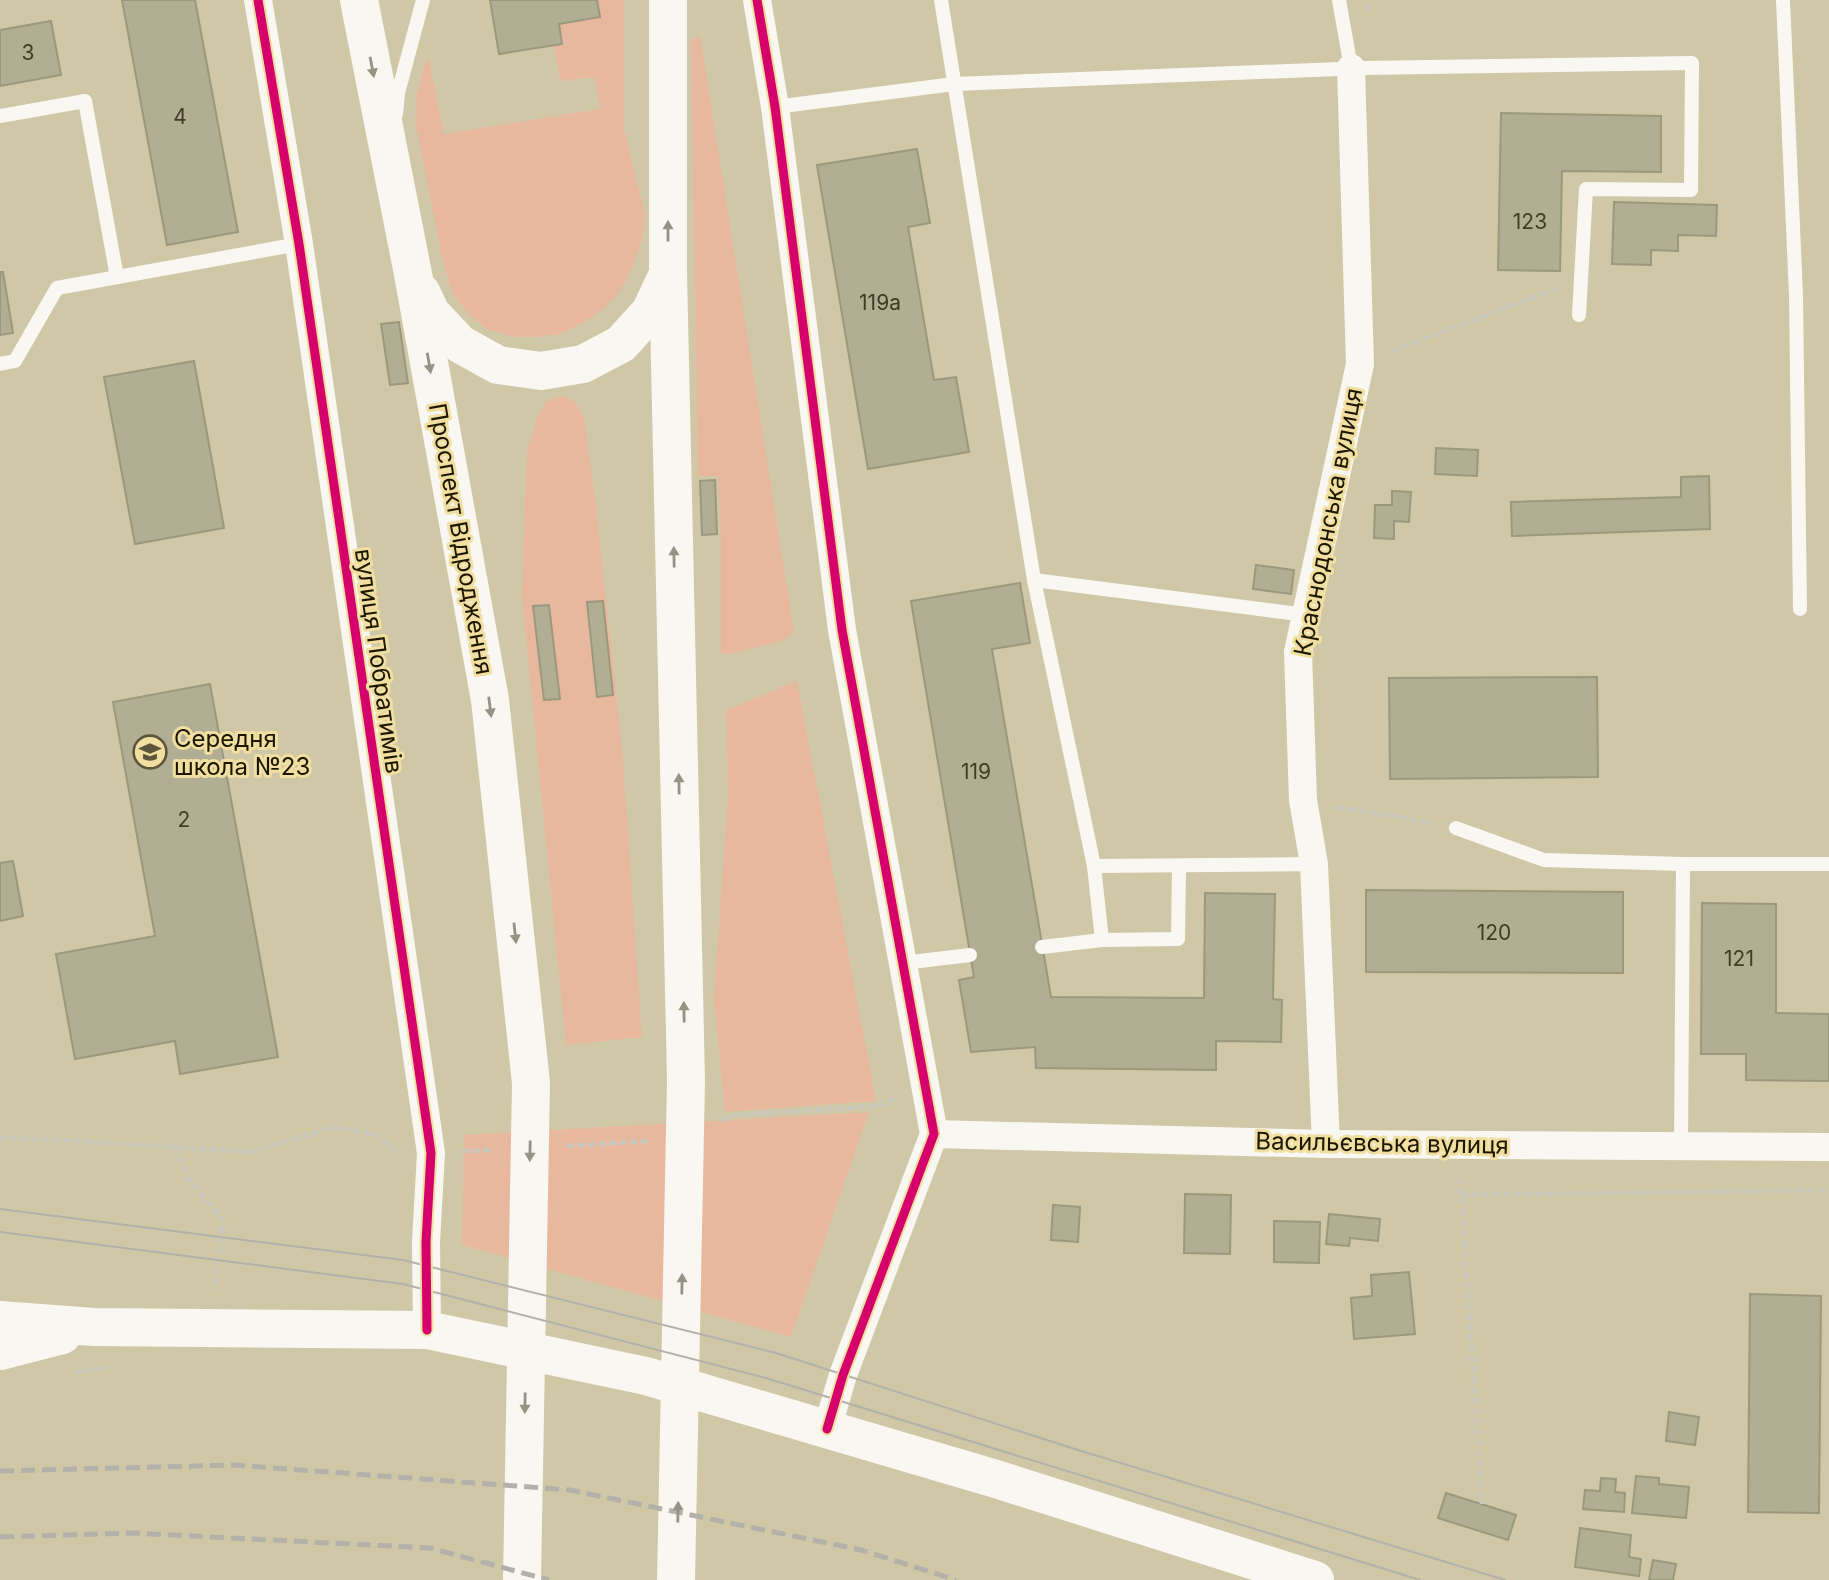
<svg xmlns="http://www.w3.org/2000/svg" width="1829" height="1580" font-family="Inter,sans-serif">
	<rect width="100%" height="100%" fill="#d0c7a6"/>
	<g fill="#e8b89e">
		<polygon points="597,0 624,0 624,129 645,214 642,239 634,263 622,288 605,307 585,322 561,334 537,337 513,337 487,329 469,315 452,293 441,253 416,126 417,93 426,60 429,60 444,134 600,109 594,77 560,81 555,45 562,43 559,24 600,17"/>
		<polygon points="700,35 794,632 782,641 730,654 721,654 721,535 718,476 698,476 691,41"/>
		<polygon points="560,396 574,400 584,417 595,498 622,747 642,1037 566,1045 522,597 527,451 538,416 546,402"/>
		<polygon points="797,681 876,1101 725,1112 714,999 728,796 726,710"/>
		<polygon points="869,1112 791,1337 462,1245 464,1135"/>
	</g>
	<g fill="#b1ae93" stroke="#9b987e" stroke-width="2">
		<polygon points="122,0 195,0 238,232 167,245"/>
		<polygon points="490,0 597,0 600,17 559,24 562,44 499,54"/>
		<polygon points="51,21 61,75 0,86 0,30"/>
		<polygon points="1501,113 1661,116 1661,172 1562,171 1560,271 1498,270"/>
		<polygon points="917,149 930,223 908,227 934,380 956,377 969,452 868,469 817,165"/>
		<polygon points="1614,202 1717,205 1716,236 1678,235 1678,251 1651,250 1651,265 1612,264"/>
		<polygon points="0,272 3,272 13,333 0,335"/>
		<polygon points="399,322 408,383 390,385 381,324"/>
		<polygon points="194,361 224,528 135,544 104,377"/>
		<polygon points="1436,448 1478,450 1477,476 1435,474"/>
		<polygon points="1709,476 1710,529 1512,536 1511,502 1681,497 1681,477"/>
		<polygon points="715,480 717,534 702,535 700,481"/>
		<polygon points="1392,491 1411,492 1409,522 1394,521 1394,539 1374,538 1375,505 1392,505"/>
		<polygon points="1256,565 1294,570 1291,594 1253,589"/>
		<polygon points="1020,583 1030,643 992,649 1051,997 1204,998 1205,893 1275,894 1273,999 1282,1000 1281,1042 1216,1041 1216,1070 1036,1068 1035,1047 971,1052 959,980 974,977 911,601"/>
		<polygon points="603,601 613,695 597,697 587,602"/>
		<polygon points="549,605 560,699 544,700 533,606"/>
		<polygon points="1597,677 1598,777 1390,779 1389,678"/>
		<polygon points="210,684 278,1057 180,1074 175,1041 75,1059 56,954 155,936 113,702"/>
		<polygon points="13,861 23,916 0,921 0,863"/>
		<polygon points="1366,890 1623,892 1623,973 1366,972"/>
		<polygon points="1702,903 1776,904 1776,1013 1829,1014 1829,1081 1746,1080 1746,1054 1701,1054"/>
		<polygon points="1185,1194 1231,1195 1230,1254 1184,1253"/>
		<polygon points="1053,1205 1080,1207 1078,1242 1051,1240"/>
		<polygon points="1329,1214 1380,1219 1378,1241 1350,1238 1349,1246 1326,1244"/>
		<polygon points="1274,1221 1320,1222 1319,1263 1274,1262"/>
		<polygon points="1409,1272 1415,1334 1354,1339 1351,1298 1372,1296 1371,1275"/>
		<polygon points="1750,1294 1821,1296 1819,1513 1748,1512"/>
		<polygon points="1669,1412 1699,1417 1695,1445 1666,1441"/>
		<polygon points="1636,1476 1659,1478 1659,1484 1689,1487 1686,1518 1632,1513"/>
		<polygon points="1601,1478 1616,1479 1615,1492 1625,1493 1624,1512 1583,1509 1585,1490 1600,1491"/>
		<polygon points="1446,1493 1516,1515 1508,1540 1438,1518"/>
		<polygon points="1580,1528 1631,1535 1629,1557 1641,1559 1639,1576 1575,1567"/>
		<polygon points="1653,1560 1676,1564 1673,1580 1649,1580"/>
	</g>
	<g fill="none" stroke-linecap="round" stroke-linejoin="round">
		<g stroke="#c9c6bc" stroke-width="4.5" stroke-dasharray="7 3.5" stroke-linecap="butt">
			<polyline points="1367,10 1371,0"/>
			<polyline points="1393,351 1555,289"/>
			<polyline points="1338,807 1433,823"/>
			<polyline points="723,1121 733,1115 878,1106 896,1097"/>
			<polyline points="0,1138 63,1140 251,1152 334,1127 376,1135 398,1153"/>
			<polyline points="567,1146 649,1141"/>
			<polyline points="175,1147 190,1181 223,1219 215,1290"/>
			<polyline points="462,1151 492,1150"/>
			<polyline points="1460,1177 1482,1504"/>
			<polyline points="1461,1195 1829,1190"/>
			<polyline points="76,1372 106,1368"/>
		</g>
		<g stroke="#f8f7f2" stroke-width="14">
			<polyline points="941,0 1034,580 1094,866 1314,864"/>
			<polyline points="1339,0 1351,68"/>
			<polyline points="1783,0 1796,295 1800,609"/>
			<polyline points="775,107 954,84 1364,68 1692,63 1691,190 1586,189 1579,315"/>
			<polyline points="396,114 398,93 423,0"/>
			<polyline points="0,116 85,101 117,277"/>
			<polyline points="0,364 15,361 57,288 299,244"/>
			<polyline points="1034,580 1306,615"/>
			<polyline points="1456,828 1544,860 1683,864 1829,864"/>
			<polyline points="1094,866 1102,940 1178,939 1179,867"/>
			<polyline points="1042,947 1102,940"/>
			<polyline points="903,963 970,955"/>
			<polyline points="1681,1147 1683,864"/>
		</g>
		<g stroke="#f8f7f2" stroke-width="28">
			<polyline points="258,0 299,244 431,1153 426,1242 427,1330"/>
			<polyline points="757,0 775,107 842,630 934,1134 843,1375 827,1429"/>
			<polyline points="934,1134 1326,1144 1829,1147"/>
			<polyline points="1326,1144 1314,864 1303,800 1298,652 1360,364 1351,68"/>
		</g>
		<g stroke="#f8f7f2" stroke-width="38">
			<polyline points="359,0 413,274 490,700 531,1083 522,1580"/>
			<polyline points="668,0 668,273 686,1080 676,1580"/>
			<polyline points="421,292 431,313 460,344 498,365 541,371 583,364 621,344 650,312 667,276"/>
			<polyline points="0,1320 94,1327 427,1330 646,1376 996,1479 1315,1580"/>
			<polyline points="0,1351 62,1335"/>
		</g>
		<g stroke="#b3b1a9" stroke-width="2">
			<polyline points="0,1209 403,1260 776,1353 1078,1450 1505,1580"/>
			<polyline points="0,1232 403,1284 766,1378 1420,1580"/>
		</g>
		<g stroke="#b3b1a9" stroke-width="5" stroke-dasharray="14 7" stroke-linecap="butt">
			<polyline points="0,1471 234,1465 570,1490 861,1550 956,1580"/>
			<polyline points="0,1537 133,1533 430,1548 549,1580"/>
		</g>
		<defs>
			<g id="cycleway">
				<polyline points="258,0 299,244 431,1153 426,1242 427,1330"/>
				<polyline points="757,0 775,107 842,630 934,1134 843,1375 827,1429"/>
			</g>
		</defs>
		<use href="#cycleway" stroke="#f0dfa1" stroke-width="13"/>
		<use href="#cycleway" stroke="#d6006c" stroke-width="9"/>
	</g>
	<defs><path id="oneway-solid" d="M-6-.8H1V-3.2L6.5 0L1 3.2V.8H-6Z" transform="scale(1.75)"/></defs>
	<g fill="#959286">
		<use href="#oneway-solid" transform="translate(372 67) rotate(79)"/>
		<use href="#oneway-solid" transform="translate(668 231) rotate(-90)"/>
		<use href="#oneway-solid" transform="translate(429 363) rotate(80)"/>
		<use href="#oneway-solid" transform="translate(674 557) rotate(-91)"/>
		<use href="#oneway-solid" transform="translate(490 707) rotate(83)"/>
		<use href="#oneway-solid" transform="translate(679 784) rotate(-91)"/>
		<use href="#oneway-solid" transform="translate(515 933) rotate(84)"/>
		<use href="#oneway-solid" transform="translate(684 1012) rotate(-91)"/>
		<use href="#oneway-solid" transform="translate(530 1151) rotate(91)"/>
		<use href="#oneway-solid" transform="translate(682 1284) rotate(-89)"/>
		<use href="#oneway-solid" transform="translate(525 1403) rotate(91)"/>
		<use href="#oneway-solid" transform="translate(678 1512) rotate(-89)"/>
	</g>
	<defs>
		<symbol id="school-ring" viewBox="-11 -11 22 22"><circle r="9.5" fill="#f0dfa1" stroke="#5c543b" stroke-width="1.5"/><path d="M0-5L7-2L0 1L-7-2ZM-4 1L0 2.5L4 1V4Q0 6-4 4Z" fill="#5c543b"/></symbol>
	</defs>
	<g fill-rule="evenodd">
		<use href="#school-ring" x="131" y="733" width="38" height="38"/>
	</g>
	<g text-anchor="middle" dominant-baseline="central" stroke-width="6" stroke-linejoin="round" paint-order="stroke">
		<g font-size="21" fill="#423c26">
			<text x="28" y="52">3</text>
			<text x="180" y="116">4</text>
			<text x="1530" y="221">123</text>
			<text x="880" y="302">119а</text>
			<text x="976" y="771">119</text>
			<text x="184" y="819">2</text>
			<text x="1494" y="932">120</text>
			<text x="1739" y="958">121</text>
		</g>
		<g font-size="24" fill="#1d1601" stroke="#f0dfa1">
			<text transform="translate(1328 522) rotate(-79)">Краснодонська вулиця</text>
			<text transform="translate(461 539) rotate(80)">Проспект Відродження</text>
			<text transform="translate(379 661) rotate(82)">вулиця Побратимів</text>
			<text transform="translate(1382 1143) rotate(1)">Васильєвська вулиця</text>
		</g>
		<g font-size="24" fill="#1d1601" stroke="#f0dfa1" text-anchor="start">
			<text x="174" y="738">Середня<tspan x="174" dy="28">школа №23</tspan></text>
		</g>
	</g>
</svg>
